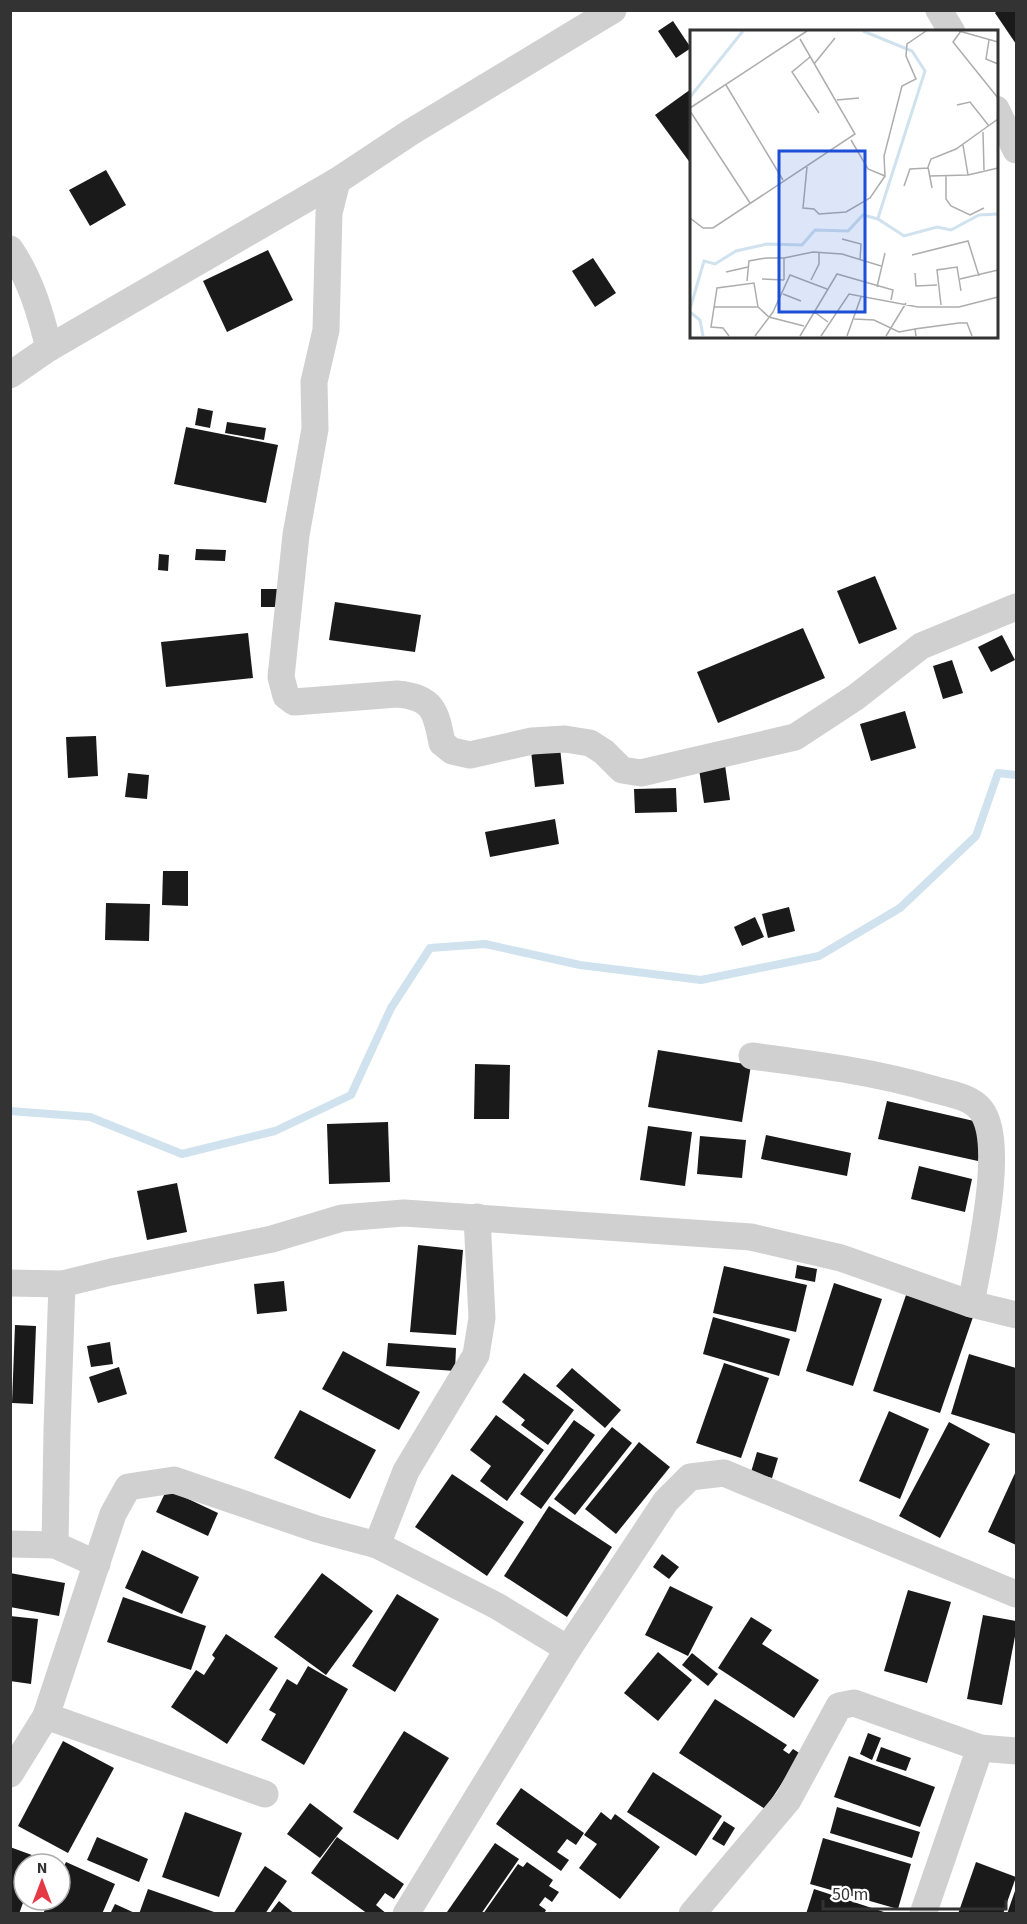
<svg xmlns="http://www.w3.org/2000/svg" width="1027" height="1924" font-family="'Source Sans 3',sans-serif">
	<rect width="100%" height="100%" fill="#fff"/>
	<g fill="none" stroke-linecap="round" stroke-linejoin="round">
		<polyline stroke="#cfe2ee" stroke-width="8" points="10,1111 90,1117 182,1154 275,1131 351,1095 391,1008 430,948 485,944 580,965 701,980 819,956 900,908 976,836 998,773 1016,775"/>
	</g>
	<g fill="#1a1a1a">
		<polygon points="998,10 1016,10 1016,44 995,13"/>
		<polygon points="673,21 691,48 676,58 658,31"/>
		<polygon points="691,89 691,164 655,115"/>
		<polygon points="106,170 126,205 90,226 69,190"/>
		<polygon points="268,250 293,300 227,332 203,281"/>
		<polygon points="593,258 616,293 595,307 572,271"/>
		<polygon points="198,408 213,411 210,428 195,425"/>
		<polygon points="227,422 266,428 264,440 225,433"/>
		<polygon points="186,427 278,445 266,503 174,484"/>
		<polygon points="196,549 226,550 225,561 195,560"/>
		<polygon points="159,554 169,555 168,571 158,570"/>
		<polygon points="875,576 897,629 859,644 837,591"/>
		<rect x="261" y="589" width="18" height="18"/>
		<polygon points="335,602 421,615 415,652 329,640"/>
		<polygon points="803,628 825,678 718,723 697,672"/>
		<polygon points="248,633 253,678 166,687 161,642"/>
		<polygon points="1002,635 1015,660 991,672 978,647"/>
		<polygon points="952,660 963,693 943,699 933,666"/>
		<polygon points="905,711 916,748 871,761 860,724"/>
		<polygon points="96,736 98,776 68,778 66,737"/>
		<polygon points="560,748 564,784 535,787 531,751"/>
		<polygon points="725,765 730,800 704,803 699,769"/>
		<polygon points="128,773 149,775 147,799 125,797"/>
		<polygon points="676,788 677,812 635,813 634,789"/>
		<polygon points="555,819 559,844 490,857 485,832"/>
		<polygon points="163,871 188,871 188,906 162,905"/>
		<polygon points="106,903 150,904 149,941 105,940"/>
		<polygon points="789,907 795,931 768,938 762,914"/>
		<polygon points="755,917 764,937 742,946 734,927"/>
		<polygon points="658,1050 751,1065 742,1122 648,1107"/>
		<polygon points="475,1064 510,1065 509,1119 474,1119"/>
		<polygon points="887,1101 987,1124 978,1161 878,1139"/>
		<polygon points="388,1122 390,1182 329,1184 327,1124"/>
		<polygon points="648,1126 692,1132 685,1186 640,1180"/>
		<polygon points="766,1135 851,1153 847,1176 761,1159"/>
		<polygon points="700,1136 746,1140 742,1178 697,1174"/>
		<polygon points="919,1166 972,1179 965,1212 911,1199"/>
		<polygon points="177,1183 187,1232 147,1240 137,1191"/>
		<polygon points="418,1245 463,1250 456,1335 410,1332"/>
		<polygon points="797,1265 817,1269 815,1282 795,1278"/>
		<polygon points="724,1266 807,1285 796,1332 713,1313"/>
		<polygon points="284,1281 287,1311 257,1314 254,1284"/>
		<polygon points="834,1283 882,1299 853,1386 806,1371"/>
		<polygon points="906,1295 973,1317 940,1413 873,1391"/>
		<polygon points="713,1317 790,1339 779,1376 703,1354"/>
		<polygon points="15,1325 36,1326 33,1404 12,1403"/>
		<polygon points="110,1342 113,1364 91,1367 87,1346"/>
		<polygon points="388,1343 456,1348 455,1371 386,1366"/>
		<polygon points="343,1351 420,1392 399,1430 322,1389"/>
		<polygon points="969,1354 1016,1368 1016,1434 951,1414"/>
		<polygon points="724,1363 769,1378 741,1458 696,1443"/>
		<polygon points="119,1367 127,1394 98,1403 89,1377"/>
		<polygon points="572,1368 621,1410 605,1428 556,1386"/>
		<polygon points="524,1373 574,1410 548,1445 521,1425 525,1420 502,1402"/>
		<polygon points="300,1410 376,1450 350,1499 274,1458"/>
		<polygon points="889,1411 929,1429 900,1499 859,1481"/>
		<polygon points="496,1415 544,1450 507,1501 480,1481 491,1466 470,1450"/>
		<polygon points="574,1420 595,1435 541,1509 520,1494"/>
		<polygon points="949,1422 990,1444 940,1538 899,1516"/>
		<polygon points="612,1427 632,1443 575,1515 554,1499"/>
		<polygon points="639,1442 670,1467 616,1534 585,1509"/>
		<polygon points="757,1452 778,1458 772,1478 751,1472"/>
		<polygon points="1016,1471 1016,1545 988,1532"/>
		<polygon points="452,1474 524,1522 487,1576 415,1527"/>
		<polygon points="167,1489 218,1513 208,1536 156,1512"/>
		<polygon points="549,1506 612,1547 567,1617 504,1576"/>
		<polygon points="142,1550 199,1577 182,1614 125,1588"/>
		<polygon points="662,1554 679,1567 669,1579 653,1567"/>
		<polygon points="10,1573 65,1583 59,1616 10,1607"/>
		<polygon points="322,1573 373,1611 326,1675 274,1637"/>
		<polygon points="670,1586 713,1607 688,1656 645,1635"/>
		<polygon points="908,1590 951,1602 927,1683 884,1671"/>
		<polygon points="397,1594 439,1619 395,1692 352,1666"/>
		<polygon points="123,1597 206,1626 191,1670 107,1642"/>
		<polygon points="983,1615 1016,1621 1016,1631 1002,1705 967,1699"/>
		<polygon points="10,1616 38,1619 31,1684 10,1681"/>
		<polygon points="751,1617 772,1630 762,1644 819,1680 794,1718 718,1668"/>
		<polygon points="226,1634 278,1668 227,1744 171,1707 196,1670 204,1675 215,1658 212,1655"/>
		<polygon points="658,1652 692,1680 658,1721 624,1693"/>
		<polygon points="692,1653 718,1674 708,1686 682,1665"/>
		<polygon points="308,1666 348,1689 304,1765 261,1740 276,1714 269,1710 287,1679 297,1685"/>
		<polygon points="715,1699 787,1745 783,1750 789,1754 793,1749 801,1754 765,1809 679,1753"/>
		<polygon points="404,1731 449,1758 398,1840 353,1812"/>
		<polygon points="868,1733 881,1738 872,1760 860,1754"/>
		<polygon points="63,1741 114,1768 68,1853 18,1826"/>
		<polygon points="881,1747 911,1758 906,1771 876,1761"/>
		<polygon points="849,1756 935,1787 920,1827 834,1797"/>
		<polygon points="653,1772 722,1816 696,1856 627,1812"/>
		<polygon points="521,1788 584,1833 576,1845 567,1839 557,1852 569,1860 561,1871 496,1824"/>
		<polygon points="310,1803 343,1828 320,1858 287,1834"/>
		<polygon points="837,1807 920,1832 912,1858 830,1833"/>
		<polygon points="185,1812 242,1833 219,1897 162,1877"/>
		<polygon points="601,1812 611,1820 615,1814 660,1847 620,1899 579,1868 597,1844 584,1835"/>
		<polygon points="724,1821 735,1828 724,1846 712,1839"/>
		<polygon points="97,1837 148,1859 139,1882 87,1860"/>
		<polygon points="337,1837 404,1884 394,1899 385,1893 376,1905 387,1914 368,1914 311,1873"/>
		<polygon points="823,1838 911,1864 898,1909 810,1884"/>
		<polygon points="495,1843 519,1859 481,1914 447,1912"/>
		<polygon points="10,1847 40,1858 38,1864 24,1864 24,1900 19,1914 10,1914"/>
		<polygon points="66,1862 115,1884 102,1914 43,1914 49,1900 60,1900 60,1874"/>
		<polygon points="527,1862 553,1880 549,1886 559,1892 552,1902 545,1897 539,1905 546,1910 544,1914 483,1914 518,1864 523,1867"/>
		<polygon points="976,1862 1016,1877 1003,1914 958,1914"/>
		<polygon points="265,1866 287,1881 265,1914 233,1914"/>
		<polygon points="1016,1888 1016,1914 1007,1914"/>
		<polygon points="148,1889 217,1913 217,1914 139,1914"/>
		<polygon points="814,1889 887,1913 887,1914 806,1914"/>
		<polygon points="279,1901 295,1914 269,1914"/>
		<polygon points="115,1904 137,1914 110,1914"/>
	</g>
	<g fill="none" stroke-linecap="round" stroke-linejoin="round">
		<g stroke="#d0d0d0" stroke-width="27">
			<polyline points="939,10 952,32"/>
			<polyline points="996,109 1016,150"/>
			<path d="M337 181 329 213 326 330 314 382 315 429 296 535 281 677 286 696 294 702 397 694C433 697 436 711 442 743L452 751 470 755 532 741 565 739 590 743 604 752 622 770 641 773 795 737 856 697 921 646 1016 607"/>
			<path d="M10 249C31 280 40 312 49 348"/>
			<polyline points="10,375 49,348 337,181 411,132 613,10"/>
			<path d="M752 1056C814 1064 876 1072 936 1090 951 1094 971 1097 981 1110 1007 1143 978 1262 971 1304"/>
			<polyline points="10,1283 62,1284 57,1430 55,1545"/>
			<polyline points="62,1284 111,1272 272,1239 342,1218 404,1213 751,1237 841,1258 971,1304 1016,1315"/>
			<polyline points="10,1544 55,1545 97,1564"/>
			<polyline points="377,1545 406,1471 476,1355 482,1318 477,1217"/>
			<polyline points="46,1716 265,1794"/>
			<polyline points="10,1774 46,1716 113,1514 128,1487 174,1480 317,1529 377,1545 497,1606 568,1649"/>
			<polyline points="406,1914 568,1649 666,1501 690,1477 724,1473 1016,1594"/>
			<polyline points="692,1914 788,1800 839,1706 854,1703 980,1748 1016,1751"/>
			<polyline points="923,1914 980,1748"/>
		</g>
	</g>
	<g transform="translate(690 30)">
		<rect width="308" height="308" fill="#fff"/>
		<path fill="none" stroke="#cfe2ee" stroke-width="3" d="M173 1 222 21 235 41 188 188M0 67 53 1M0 279 14 231 25 234 46 221 77 214 112 215 125 200 158 201 173 185 188 189 214 206 247 197 261 200 289 185 308 184M0 282 10 290 13 306"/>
		<path fill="none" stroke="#adadad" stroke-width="1.5" d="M269 1 308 12M271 1 263 12 308 68M299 10 296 29 308 34M120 27 102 42 129 83M124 34 145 8M36 55 93 150M147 70 169 68M267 75 280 72 299 96M0 78 117 1M0 81 60 173M293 102 294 140M161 110 178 139 195 146 194 126 212 56 226 49 216 26 217 14 236 1M273 115 278 145M117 137 113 178 124 179 129 184 156 182 180 168 195 146M240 146 278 145 308 138M256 146V169L261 176 280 185 294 178M214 156 220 139 238 138M242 158 238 137 241 129 266 119 308 89M0 188 13 198H23L165 104 110 9M152 209 171 214 170 230M222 225 278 211 289 246M94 228 123 222 152 224 191 236M36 242 58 237M225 243 226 256 247 255M72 249 94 250M270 249 308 240M121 250 129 234V223M57 251 59 231 76 228H94V250M187 257 195 223M93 264 111 271M251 275 247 240 267 237 271 261M24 277H68L79 287 114 296M123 281 138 292M164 289 184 290 209 302 225 299M39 306 33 298 21 297 27 258 64 253 68 277M65 306 83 282 100 245 137 259M110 306 147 244 203 260 201 270M131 306 159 264 228 277H269L308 267M157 306 171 267M196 306 216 273M226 306 225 299 269 293H277L282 306"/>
		<path fill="#1d4ed8" fill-opacity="0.15" stroke="#1d4ed8" stroke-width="3" d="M89 121H175V282H89Z"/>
		<rect width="308" height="308" fill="none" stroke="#333" stroke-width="3"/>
	</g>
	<rect width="1027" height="1924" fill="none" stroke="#333333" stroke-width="24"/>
	<g transform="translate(42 1882)"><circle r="28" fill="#ffffff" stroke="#adadad" stroke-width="1.5"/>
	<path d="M0-4.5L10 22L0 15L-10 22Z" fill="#e63946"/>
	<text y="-9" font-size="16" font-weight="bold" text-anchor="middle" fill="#333333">N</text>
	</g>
	<path d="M823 1900v9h183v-9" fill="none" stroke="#333333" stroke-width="3"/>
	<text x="832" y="1900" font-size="18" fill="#333333" stroke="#ffffff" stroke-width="4.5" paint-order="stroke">50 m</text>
</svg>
